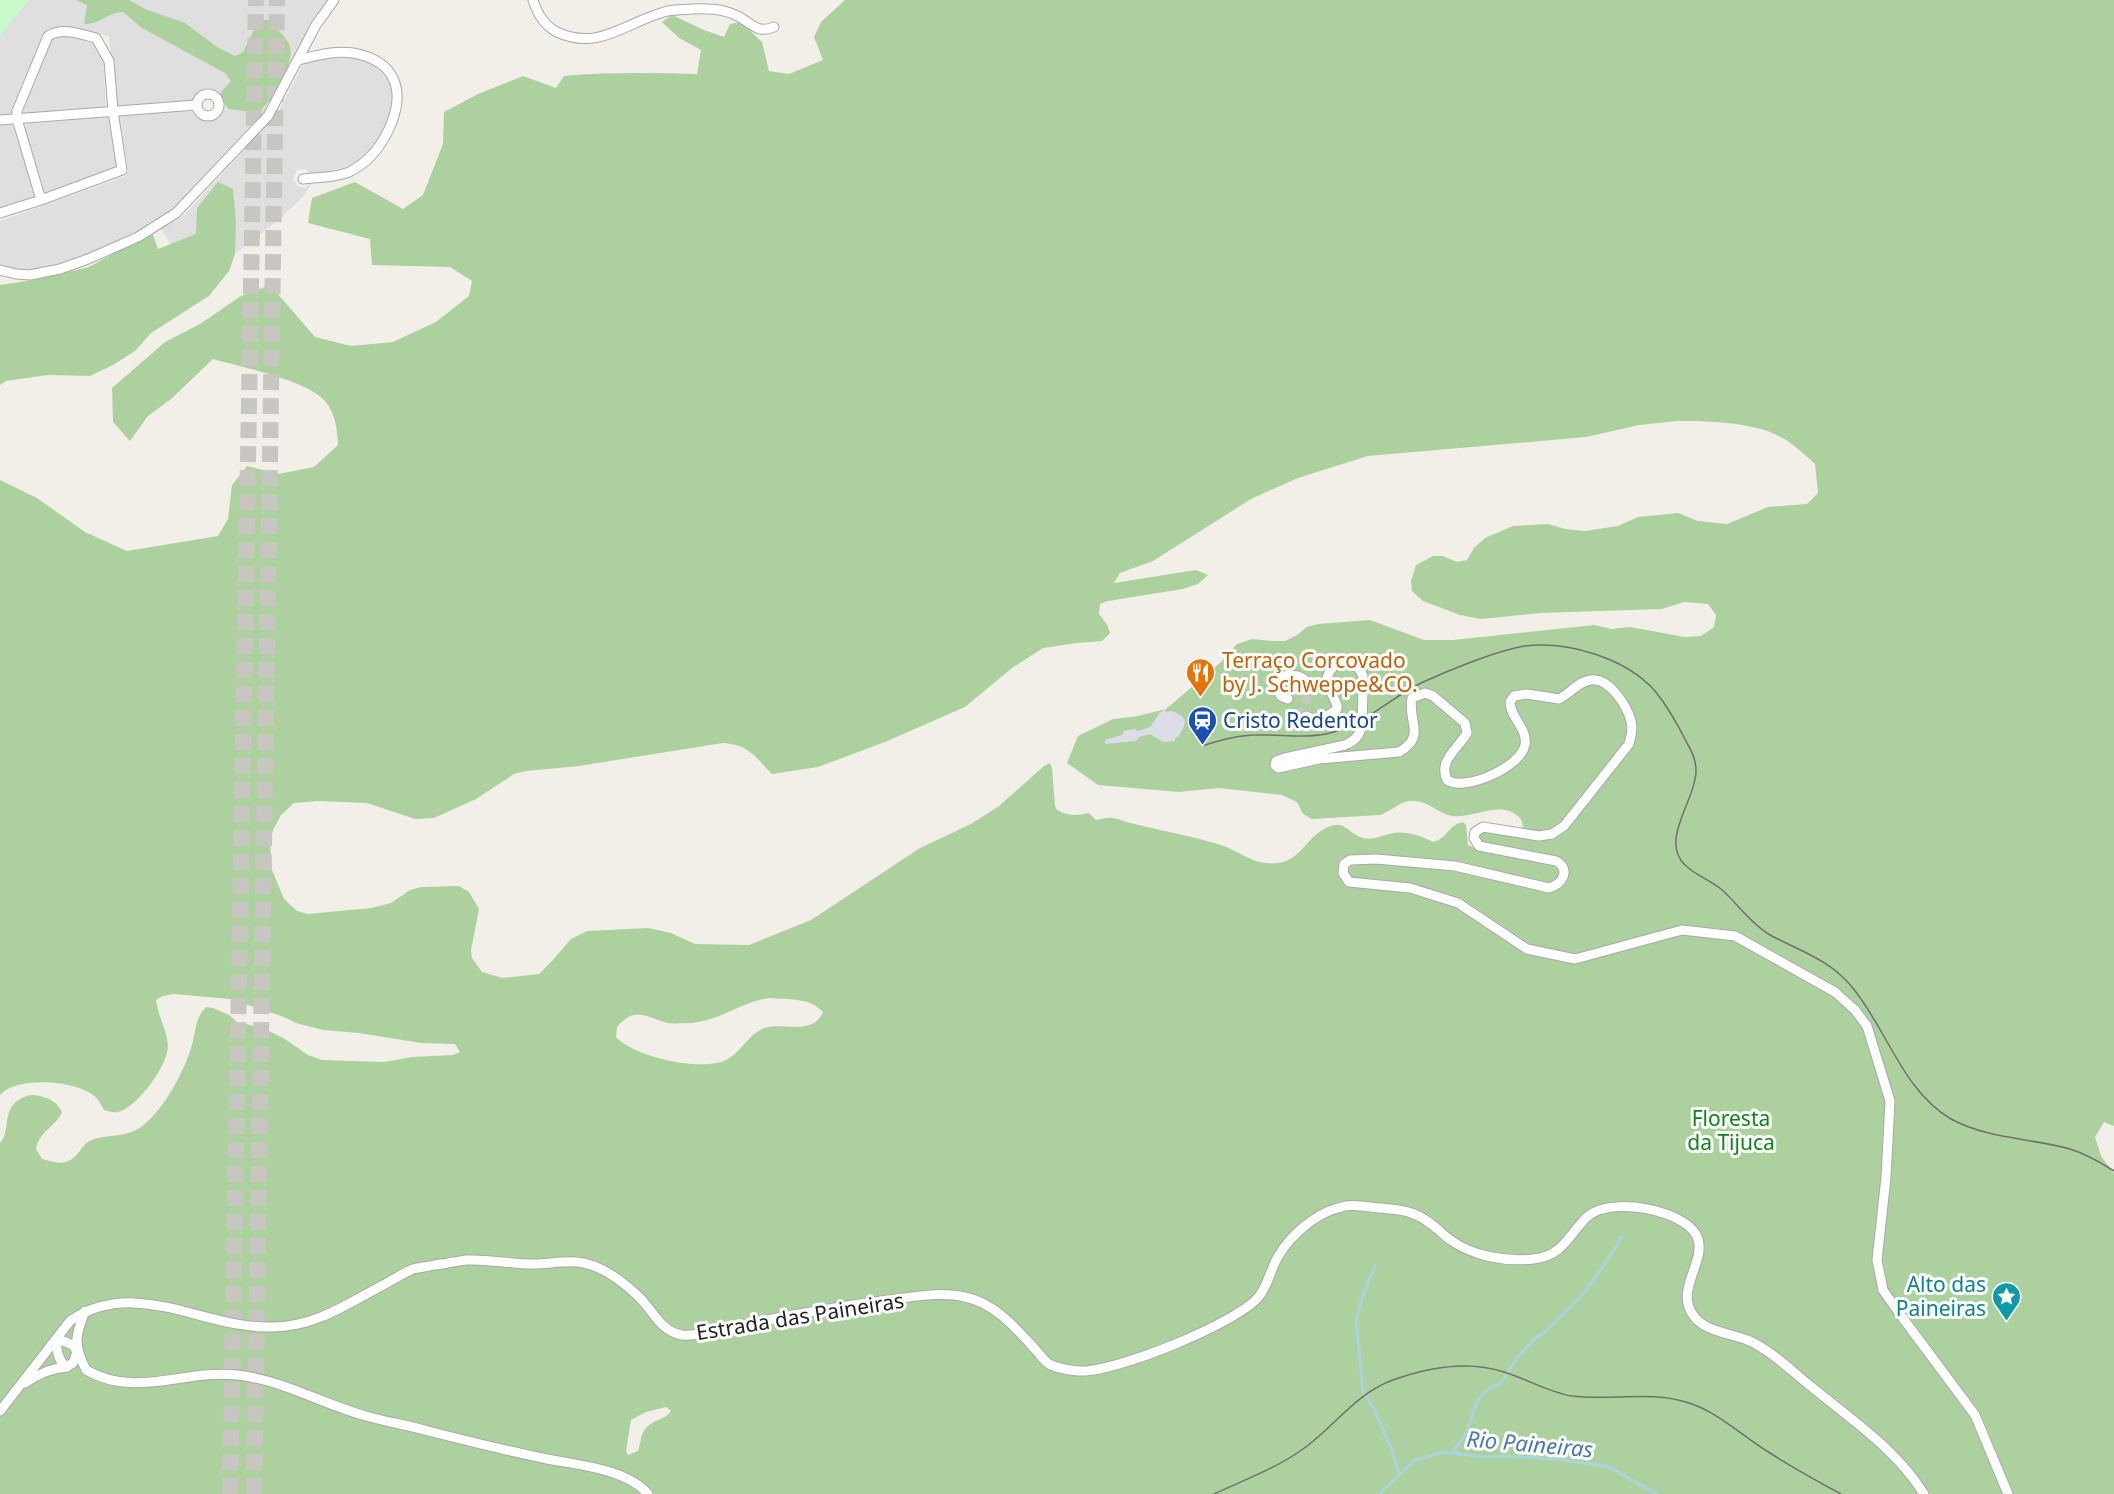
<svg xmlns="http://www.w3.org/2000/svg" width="2114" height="1494" font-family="'Noto Sans',sans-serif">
	<rect width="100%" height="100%" fill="#f2efe9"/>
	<g fill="#e0dfdf">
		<polygon points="0,0 329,0 329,3 311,23 272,109 170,214 78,260 25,272 14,271 0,266 0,221 126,176 128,171 119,116 190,110 202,119 211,120 220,114 222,105 216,94 206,91 191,101 117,106 114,104 109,36 59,27 49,31 42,38 13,113 0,116"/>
		<polygon points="62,33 102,43 106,105 103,108 25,114 23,109 49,40"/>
		<polygon points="329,55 354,57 363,60 374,66 390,81 395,102 384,131 369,152 356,163 342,168 311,174 305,169 297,170 293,178 297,186 305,188 313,182 303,197 277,221 196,284 161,229 185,214 278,113 302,66 309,61"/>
		<polygon points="107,117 109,119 118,167 46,193 43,190 25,127 27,124"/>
		<polygon points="11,124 16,129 35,193 34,198 0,210 0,125"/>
	</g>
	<g fill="#add19e" fill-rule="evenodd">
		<path d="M76 0H129L145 9 185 23 217 47 235 56 243 52 259 20H269C275 27 283 34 288 42 299 61 271 98 259 113L229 109 222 101 221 92 231 81 225 73 142 28 123 12C106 13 101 24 84 24L87 5Z"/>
		<path d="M845 0H2114V1126L2104 1122 2095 1137 2101 1156 2114 1174V1494H0V1143C12 1130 0 1109 22 1098 28 1095 33 1094 40 1096 51 1099 57 1102 62 1112 56 1127 39 1131 36 1149L42 1159C57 1163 67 1167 79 1152 82 1149 84 1144 88 1142 103 1133 124 1139 141 1127 164 1110 184 1072 192 1045 196 1031 195 1018 206 1007L213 1008 229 1015 237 1022 263 1028 285 1039 308 1055 322 1060 384 1062 412 1057 453 1055 460 1052 455 1044 421 1043 359 1033 323 1030 296 1023 284 1017 230 999 174 994 163 996 156 1000C158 1017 167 1029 168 1046 168 1065 137 1108 118 1112 114 1113 108 1111 104 1110 101 1105 98 1098 93 1095 74 1080 16 1076 0 1095V480L37 498 85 532 127 551 218 536 228 519 232 485 247 466 278 474 314 467 338 445C337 430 336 414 325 401 306 380 241 367 213 359L171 399 148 416 130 441 113 422 112 388 165 342 200 324 241 296 270 285 315 337 351 346 393 342 436 322 469 296 472 281 450 267 372 265 370 239 308 223 312 198 355 182 403 209 423 195 443 144 444 112 478 94 523 76 556 88 564 76C609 72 653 73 697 74L701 50 679 38 662 22 672 15 704 30 724 37 730 24 741 22 762 42 769 71 789 74 823 60 814 37 821 22ZM1677 421C1709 421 1759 422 1786 440 1797 447 1806 456 1815 464L1818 493 1807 504 1768 507 1727 524 1698 521 1678 513 1638 517 1618 526 1585 531 1565 529 1548 524 1513 526 1485 538 1474 548 1467 560 1457 562 1443 556H1433L1416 565 1411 581 1412 591 1423 601 1431 604 1460 615 1481 619 1540 613 1662 609 1684 602 1708 604 1716 615 1714 627 1701 636 1685 637 1630 627 1612 629 1594 625 1453 640H1424L1370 620 1318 624 1307 627 1297 635 1285 641H1273L1252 639 1237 644 1221 662 1166 709 1138 716 1113 719 1078 736 1067 763 1098 785 1179 792 1219 788 1282 795 1297 802 1303 814 1312 819 1380 815C1390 812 1400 802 1409 801 1427 799 1436 813 1452 816 1472 819 1501 799 1519 817 1523 821 1524 827 1521 833L1481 832 1479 834V850L1468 845 1466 825 1463 822C1448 825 1447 839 1433 842 1421 836 1408 831 1394 833 1385 834 1372 841 1363 838 1348 834 1345 818 1326 828 1303 839 1300 867 1266 863 1251 862 1238 851 1224 846 1193 836 1162 831 1131 823 1125 822 1119 819 1113 818 1108 817 1101 819 1096 820L1089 813C1076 816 1068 816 1057 810L1055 806 1052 768 1050 763 1044 766 999 806 971 824 920 848 811 920 749 945 695 944 671 933 648 928 587 931 571 939 552 961 539 974 503 978 482 972 472 958 471 950 479 909 469 892 459 886 421 887 410 890 391 903 371 908 308 914 297 911 284 899 272 870 270 842 273 830 281 815 294 803 317 801 367 803 415 819 434 818 476 799 514 774 526 771 579 766 723 743C750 745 755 757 772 774L818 767 885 742 965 707 1012 668 1043 648 1077 643 1102 641 1110 633 1107 624 1099 614 1100 604 1108 601 1183 589 1198 584 1208 575 1196 570 1114 583 1120 573 1153 561 1251 499 1298 478 1368 456 1586 437 1639 425ZM770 998C789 1000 809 997 823 1012 813 1036 784 1022 765 1028 749 1033 741 1053 726 1060 701 1072 634 1057 616 1037L617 1027C636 1005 646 1018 668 1023 674 1024 684 1023 691 1023 720 1021 742 1001 770 998ZM666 1407 671 1411C665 1420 654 1419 647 1427 640 1434 641 1443 638 1451L628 1455 626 1451 631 1420 646 1412Z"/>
		<polygon points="218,182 233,189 236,221 235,254 229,271 209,296 151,333 135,351 113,365 90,376 48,375 6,381 0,385 0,285 33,280 89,267 152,232 158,249 196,234 197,208"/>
	</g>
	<polygon fill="#c8facc" points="0,0 29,0 0,36"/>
	<polygon fill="#dddde8" points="1166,708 1166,712 1172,711 1182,716 1185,721 1184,726 1179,736 1175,738 1175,741 1163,742 1150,734 1139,737 1136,741 1105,744 1105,740 1122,735 1124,731 1134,729 1138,731 1150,727 1159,714"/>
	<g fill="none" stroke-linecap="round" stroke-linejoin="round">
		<g stroke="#aad3df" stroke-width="3">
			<polyline points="1375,1266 1362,1298 1356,1320 1363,1392 1373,1407 1392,1450 1399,1474"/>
			<polyline points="1453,1452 1466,1434 1477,1402 1482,1395 1488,1389 1500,1384 1518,1357 1534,1339 1545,1332 1582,1295 1604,1265 1622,1237"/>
			<polyline points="1379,1494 1415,1460 1443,1452 1484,1457 1502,1456 1553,1459 1607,1466 1657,1494"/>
		</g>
		<polyline stroke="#c8c6c1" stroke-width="9" stroke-dasharray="9 4.5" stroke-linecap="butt" points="1306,716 1303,712 1309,690 1308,683"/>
		<g stroke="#c8c6c1" stroke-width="16" stroke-dasharray="16 8" stroke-linecap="butt">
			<polyline points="230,1494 256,0"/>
			<polyline points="254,1494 277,0"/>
		</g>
		<defs>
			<g id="street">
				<path d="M533 0C537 13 545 26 557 32 597 51 624 24 661 13 670 9 683 10 693 9 705 8 722 9 733 14 750 20 755 35 774 27"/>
				<path d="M298 60C315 56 335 50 353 53 397 61 406 92 389 129 380 148 368 163 349 172 336 178 317 177 303 179"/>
				<circle cx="208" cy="105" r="11"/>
				<polyline points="0,120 196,105"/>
				<path d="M0 213 41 200 122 170 113 111 109 61 96 38C80 34 63 27 48 36L17 111V119L41 200"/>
				<polyline points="0,270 16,274 30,275 60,269 88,259 138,237 176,213 268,116 316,25 334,0"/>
				<path d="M1288 699C1279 697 1278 693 1277 684 1283 671 1300 673 1308 683"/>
				<path d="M1306 716C1315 722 1330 716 1337 709V705L1326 681C1330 665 1340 658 1357 665L1363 676V690"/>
				<path d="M1362 725C1359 736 1356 740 1345 745L1285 758 1276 761 1275 765 1278 768 1319 759 1399 752C1427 736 1407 721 1412 698L1425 693 1433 696 1465 723 1467 733C1458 749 1438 760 1447 780 1465 792 1521 767 1525 745 1528 729 1510 717 1510 702L1514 696 1527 694 1559 699C1569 694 1579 681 1591 680 1609 677 1627 706 1631 721 1633 728 1631 737 1629 744L1564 826 1552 834 1539 836 1483 827 1475 832 1474 838 1479 846 1556 861C1571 869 1563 884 1549 888L1455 866 1376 859 1350 860 1344 864 1343 873 1349 882 1410 888 1458 903 1527 949 1575 959 1682 930 1735 936 1835 992 1855 1010 1867 1026 1890 1101 1886 1177 1877 1260 1883 1290 1902 1317 1975 1415 2008 1494"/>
				<path d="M85 1311C75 1337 73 1344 86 1370 136 1399 185 1369 237 1375 283 1380 322 1404 366 1416 387 1422 408 1425 428 1431 468 1441 507 1451 547 1459 578 1465 627 1469 648 1494"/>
				<path d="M63 1341 73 1345 77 1352 73 1363 66 1367C58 1360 57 1351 56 1342Z"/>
				<path d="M25 1383C38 1374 51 1368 67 1367"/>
				<path d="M0 1411 70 1321C135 1276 203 1329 272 1327 315 1327 347 1304 383 1285 393 1280 403 1273 413 1269 416 1268 431 1266 434 1265 445 1264 456 1261 467 1260 489 1259 511 1264 533 1264 547 1264 562 1261 577 1262 601 1264 625 1283 642 1300 654 1313 662 1332 682 1335 699 1337 740 1326 758 1322 801 1313 845 1306 888 1300 913 1297 940 1291 965 1297 994 1303 1014 1326 1034 1348 1039 1353 1043 1360 1049 1364 1056 1368 1073 1371 1081 1371 1116 1372 1241 1322 1260 1295 1269 1283 1271 1267 1279 1255 1291 1235 1315 1214 1338 1208 1349 1204 1359 1206 1370 1207 1385 1209 1400 1208 1414 1214 1428 1219 1438 1230 1449 1239 1472 1256 1505 1262 1533 1259 1561 1256 1567 1239 1583 1221 1600 1200 1643 1206 1666 1214 1737 1240 1668 1280 1693 1315 1705 1333 1734 1333 1752 1342 1774 1353 1794 1373 1813 1388 1853 1421 1896 1449 1924 1494"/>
			</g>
		</defs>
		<use href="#street" stroke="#a9a9a9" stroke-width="11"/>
		<use href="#street" stroke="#fff" stroke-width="9"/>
		<g stroke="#707070" stroke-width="1.5">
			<path d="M1202 746C1220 740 1237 735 1256 735 1280 734 1307 739 1330 733 1365 724 1389 699 1421 683 1447 671 1498 650 1525 646 1568 641 1626 658 1655 691 1668 707 1678 725 1687 743 1693 753 1698 767 1695 779 1691 805 1661 842 1685 865 1695 875 1710 880 1721 889 1738 904 1750 923 1770 935 1800 951 1830 960 1852 987 1887 1029 1902 1090 1951 1119 1988 1139 2031 1138 2070 1149 2086 1154 2100 1162 2114 1171"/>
			<path d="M1214 1494C1244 1480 1277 1468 1303 1449 1334 1427 1356 1393 1393 1380 1429 1367 1467 1360 1504 1372 1527 1379 1548 1392 1572 1396 1611 1401 1651 1390 1689 1403 1720 1413 1743 1437 1770 1453 1793 1468 1817 1481 1841 1494"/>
		</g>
		<defs>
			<polyline id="street-bridge" points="1362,725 1363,690"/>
		</defs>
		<use href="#street-bridge" stroke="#a9a9a9" stroke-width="11" stroke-linecap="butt"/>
		<use href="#street-bridge" stroke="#fff" stroke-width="9"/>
	</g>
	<defs>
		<symbol id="restaurant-pin" viewBox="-11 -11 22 30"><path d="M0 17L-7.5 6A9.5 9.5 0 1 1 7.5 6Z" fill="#e8710a" stroke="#fff"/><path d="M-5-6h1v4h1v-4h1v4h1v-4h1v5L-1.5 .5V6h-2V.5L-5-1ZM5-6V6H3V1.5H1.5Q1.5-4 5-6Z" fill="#fff"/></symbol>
		<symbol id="station-pin" viewBox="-11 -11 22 30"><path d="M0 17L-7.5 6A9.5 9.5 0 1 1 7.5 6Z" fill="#1a4fb4" stroke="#fff"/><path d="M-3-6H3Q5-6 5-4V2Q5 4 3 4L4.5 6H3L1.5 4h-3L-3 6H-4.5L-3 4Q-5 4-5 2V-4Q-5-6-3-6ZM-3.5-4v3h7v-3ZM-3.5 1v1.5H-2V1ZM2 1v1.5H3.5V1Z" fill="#fff"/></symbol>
		<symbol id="sight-pin" viewBox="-11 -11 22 30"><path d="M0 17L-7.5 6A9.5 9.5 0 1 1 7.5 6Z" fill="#0f9aa8" stroke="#fff"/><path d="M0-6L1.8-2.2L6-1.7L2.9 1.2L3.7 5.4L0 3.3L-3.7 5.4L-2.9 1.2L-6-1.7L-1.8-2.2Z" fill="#fff"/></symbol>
	</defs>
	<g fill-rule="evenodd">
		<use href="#restaurant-pin" x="1184" y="656" width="33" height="45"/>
		<use href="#station-pin" x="1186" y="704" width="33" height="45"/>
		<use href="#sight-pin" x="1990" y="1280" width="33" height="45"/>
	</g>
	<g text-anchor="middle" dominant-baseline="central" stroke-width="6" stroke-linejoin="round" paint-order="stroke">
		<g font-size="21" fill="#c56008" stroke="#fff" text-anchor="start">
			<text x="1222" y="660">Terraço Corcovado<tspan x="1222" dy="24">by J. Schweppe&amp;CO.</tspan></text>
		</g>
		<g font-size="21" fill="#164399" stroke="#fff" text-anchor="start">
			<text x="1223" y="720">Cristo Redentor</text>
		</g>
		<g font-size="21" fill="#0c8416" stroke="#fff">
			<text x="1731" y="1118">Floresta<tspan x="1731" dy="24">da Tijuca</tspan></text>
		</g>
		<g font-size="21" fill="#0d838f" stroke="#fff" text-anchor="end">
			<text x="1986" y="1284">Alto das<tspan x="1986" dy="24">Paineiras</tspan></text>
		</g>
		<g font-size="21" fill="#222" stroke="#fff">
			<text transform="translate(800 1316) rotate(-9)">Estrada das Paineiras</text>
		</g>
		<g font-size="22" font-style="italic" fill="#4a7aab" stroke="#fff">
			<text transform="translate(1530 1443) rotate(5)">Rio Paineiras</text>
		</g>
	</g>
</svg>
